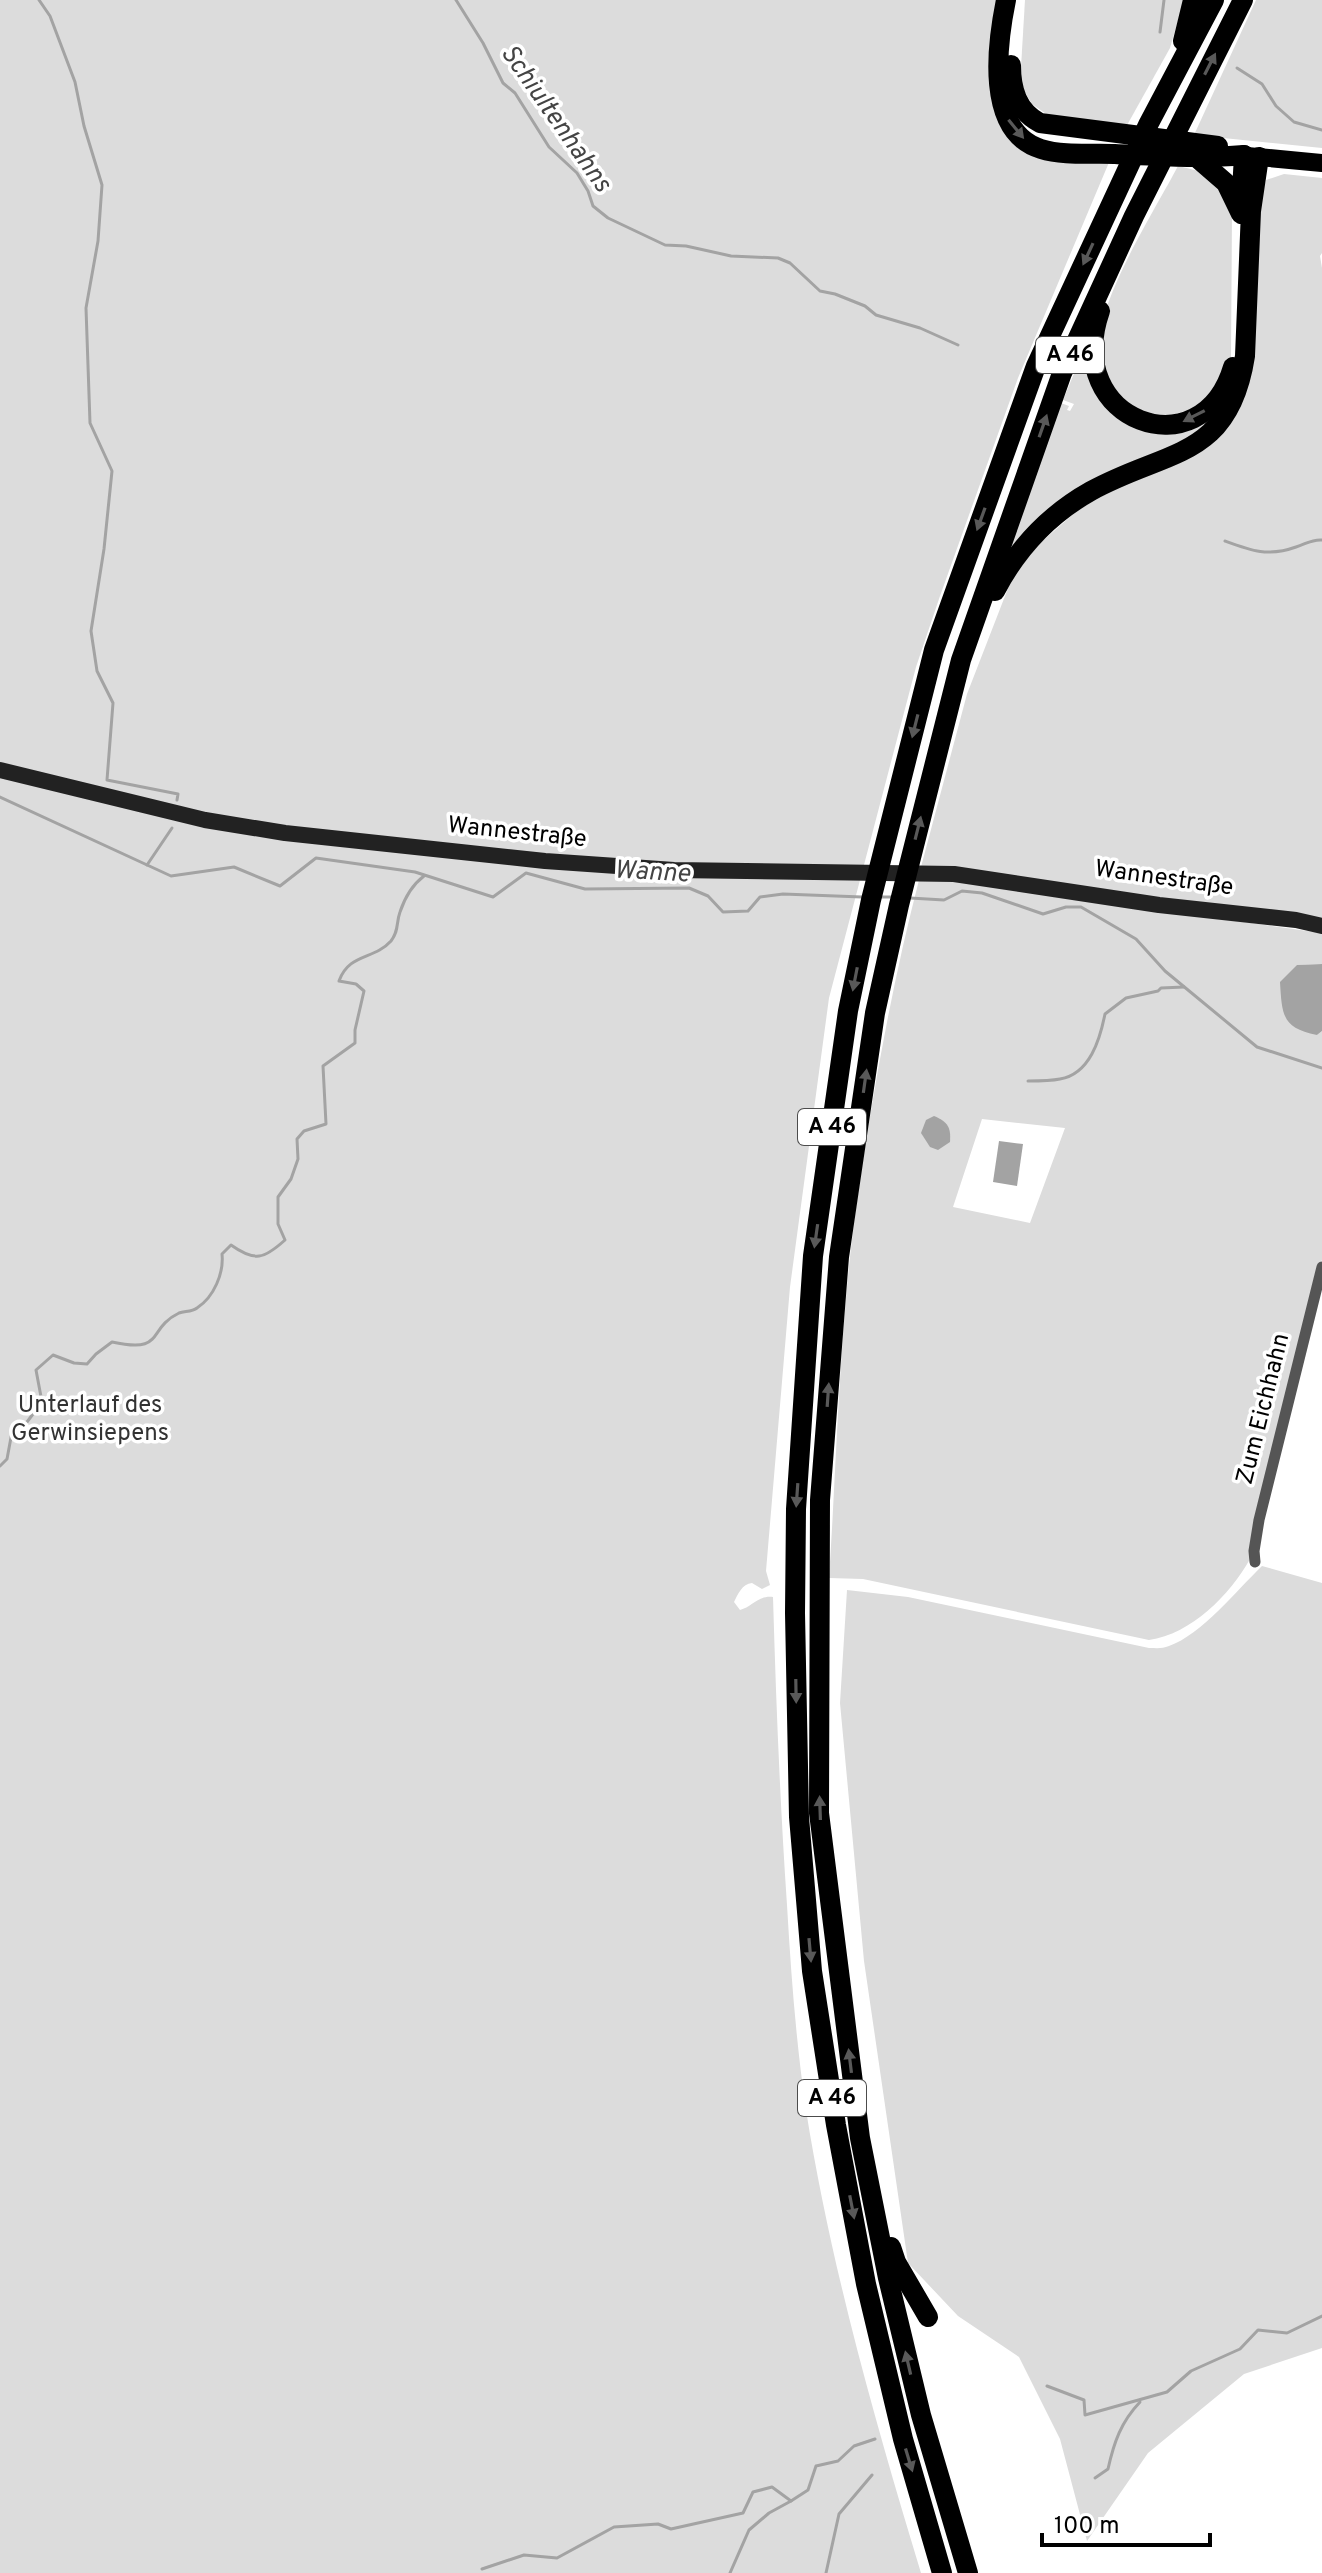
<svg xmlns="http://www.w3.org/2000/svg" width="1322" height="2573" font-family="Overpass,sans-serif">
	<rect width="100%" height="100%" fill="#fff"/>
	<g fill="#dcdcdc" fill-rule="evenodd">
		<path d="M0 0H1001L1016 142 1110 160 1018 378 940 596 916 667 829 998 790 1287 766 1571 770 1585 762 1589 752 1583C742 1584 738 1594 734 1602L740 1610C752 1607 758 1595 773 1597 776 1700 780 1803 787 1905 791 1973 796 2042 806 2110 831 2267 875 2421 921 2573H0Z"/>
		<polygon points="1025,0 1184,0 1170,48 1126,127 1052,118 1032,104 1020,84"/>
		<polygon points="1256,0 1322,0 1322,148 1194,135"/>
		<path d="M1178 166 1203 172 1220 182 1232 212 1231 358 1207 404 1156 420 1113 395C1108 381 1099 362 1099 347 1098 299 1155 210 1178 166Z"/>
		<polygon points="1284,174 1322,178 1322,253 1320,256 1322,268 1322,922 921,867 967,694 1012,578 1039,544 1078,510 1225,426 1253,231 1266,180"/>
		<polygon points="1088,340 1130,421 1209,414 1209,428 1118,473 1001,573 1061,403 1069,406 1067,410 1070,411 1074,404 1063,400"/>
		<path d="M920 876 1322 933V964L1297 965 1317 1035 1322 1031V1260L1315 1274 1250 1559C1230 1595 1191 1634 1149 1640L863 1579 829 1578C837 1458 839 1335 855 1215 871 1101 891 988 920 876ZM982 1119 1065 1128 1030 1223 953 1207Z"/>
		<path d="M1262 1566 1322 1583V2348L1244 2374 1148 2453 1087 2541 1060 2439 1019 2357 958 2316 908 2263 864 1961 840 1703 847 1590 908 1597 1149 1648C1156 1648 1162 1649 1169 1646 1201 1635 1237 1590 1262 1566Z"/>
	</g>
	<g fill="#a3a3a3">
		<path d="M1322 964V1031L1317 1035C1282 1028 1282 1015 1280 982L1297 965Z"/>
		<path d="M934 1116C948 1122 951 1127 950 1142L938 1150 930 1147 921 1133 926 1120Z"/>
		<polygon points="999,1141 1023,1144 1017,1186 993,1182"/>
	</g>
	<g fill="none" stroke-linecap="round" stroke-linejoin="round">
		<g stroke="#a3a3a3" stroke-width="3">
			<polyline points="39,0 50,16 75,82 84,126 102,185 98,241 86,308 90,423 112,471 104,549 91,631 97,671 113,703 107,780 178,794 177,800"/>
			<polyline points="456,0 483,43 503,83 515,93 549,147 577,173 588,191 593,206 608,218 665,245 686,246 731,256 778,258 790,263 820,291 835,294 865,306 876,315 920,328 958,345"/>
			<polyline points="1160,32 1164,0"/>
			<polyline points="1237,68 1262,84 1276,106 1294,122 1322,130"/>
			<path d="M1225 541C1252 551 1268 557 1296 547 1306 544 1312 539 1322 540"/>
			<polyline points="0,797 171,876 234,867 280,886 316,858 415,872 493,897 526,873 585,889 689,888 708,896 723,912 748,911 760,897 783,894 862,897"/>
			<polyline points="147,865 172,828"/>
			<polyline points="878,897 894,897"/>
			<polyline points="910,898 944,900 962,891 982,893 1043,914 1066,907 1081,907 1136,939 1165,971 1257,1047 1322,1068"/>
			<path d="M1028 1081C1038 1081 1050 1081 1060 1079 1090 1074 1100 1039 1105 1014L1126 998 1158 991 1161 988 1184 987"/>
			<path d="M0 1466 7 1459 12 1432 27 1422 42 1402 36 1370 53 1355 74 1363 87 1364 96 1354 112 1342C166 1354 146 1329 179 1313 185 1311 192 1312 197 1308 214 1297 224 1273 222 1254L231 1245C255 1262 264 1259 285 1240L278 1224V1197L291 1179 298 1159 297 1139 304 1131 326 1124 323 1066 355 1043V1030L364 991 356 984 339 981C349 953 374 960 391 941 399 931 396 923 400 912 405 897 412 885 424 876"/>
			<polyline points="1047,2386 1084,2400 1085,2415 1167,2392 1191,2371 1240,2349 1258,2330 1287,2333 1322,2316"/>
			<path d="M1095 2478 1108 2469C1114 2442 1121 2422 1140 2402"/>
			<polyline points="482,2569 524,2555 557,2558 614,2527 658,2524 671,2529 743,2513 753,2492 772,2487 791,2501 808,2490 816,2466 838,2461 854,2446 875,2439"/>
			<polyline points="730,2573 749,2530 769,2513 791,2501"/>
			<polyline points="826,2573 839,2514 872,2475"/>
		</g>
		<polyline stroke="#555" stroke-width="11" points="1255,1562 1254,1551 1259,1520 1322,1267"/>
		<polyline stroke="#222" stroke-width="16" points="0,770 205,820 285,833 545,861 674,870 954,874 1159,905 1296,920 1322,926"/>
		<polyline stroke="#000" stroke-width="18" points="1247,156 1322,163"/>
		<g stroke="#000" stroke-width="20">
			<path d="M1006 0C997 44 985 132 1041 149 1063 156 1091 153 1115 154 1158 156 1201 159 1244 155"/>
			<polyline points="1183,41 1193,0"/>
			<path d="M1011 65C1011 89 1017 111 1040 123L1218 146"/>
			<polyline points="1196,157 1226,183 1241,214"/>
			<polyline points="1242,191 1244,155"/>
			<path d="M1100 311C1061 422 1202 472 1233 367"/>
			<path d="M995 591C1017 549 1050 514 1091 491 1167 449 1229 460 1245 356L1251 211 1259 157"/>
			<polyline points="891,2247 896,2262 928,2317"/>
			<polyline points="942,2573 903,2439 866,2284 836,2125 812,1971 799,1817 795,1613 796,1509 813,1256 848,1011 871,900 934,650 1036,366 1148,125 1214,0"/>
			<polyline points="968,2573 921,2415 888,2278 860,2138 819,1813 820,1500 839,1257 875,1013 899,905 961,660 1062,373 1134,216 1243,0"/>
		</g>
	</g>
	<defs><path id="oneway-solid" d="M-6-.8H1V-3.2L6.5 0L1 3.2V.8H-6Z" transform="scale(2)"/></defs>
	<g fill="#595959">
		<use href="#oneway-solid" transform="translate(1210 64) rotate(-63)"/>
		<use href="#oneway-solid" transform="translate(1016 129) rotate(51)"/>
		<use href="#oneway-solid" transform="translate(1088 254) rotate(115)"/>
		<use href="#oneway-solid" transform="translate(1194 416) rotate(153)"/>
		<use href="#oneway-solid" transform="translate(1043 426) rotate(-71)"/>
		<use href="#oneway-solid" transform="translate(981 519) rotate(110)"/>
		<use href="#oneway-solid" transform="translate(915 726) rotate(104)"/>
		<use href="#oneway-solid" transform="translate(918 828) rotate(-76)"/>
		<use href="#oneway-solid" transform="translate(855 979) rotate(101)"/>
		<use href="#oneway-solid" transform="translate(865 1081) rotate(-82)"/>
		<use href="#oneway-solid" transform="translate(816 1236) rotate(98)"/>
		<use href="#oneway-solid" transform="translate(828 1395) rotate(-86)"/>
		<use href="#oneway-solid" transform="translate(797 1495) rotate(94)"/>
		<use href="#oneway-solid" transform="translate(796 1691) rotate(89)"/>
		<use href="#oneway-solid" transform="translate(820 1808) rotate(-92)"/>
		<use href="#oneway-solid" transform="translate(810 1950) rotate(85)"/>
		<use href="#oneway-solid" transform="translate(850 2061) rotate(-97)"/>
		<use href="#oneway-solid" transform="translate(852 2207) rotate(79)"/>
		<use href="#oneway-solid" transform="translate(908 2363) rotate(-103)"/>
		<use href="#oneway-solid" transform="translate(909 2460) rotate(73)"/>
	</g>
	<g text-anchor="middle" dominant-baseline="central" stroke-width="7" stroke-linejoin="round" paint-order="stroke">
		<g fill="#fff" stroke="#4c4c4c" stroke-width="2">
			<rect x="1036" y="337" width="68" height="36" rx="6"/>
			<rect x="798" y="1109" width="68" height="36" rx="6"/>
			<rect x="798" y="2080" width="68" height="36" rx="6"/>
		</g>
		<g font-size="22" font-weight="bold" fill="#000">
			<text x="1070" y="355">A 46</text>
			<text x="832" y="1127">A 46</text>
			<text x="832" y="2098">A 46</text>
		</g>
		<g font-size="24" fill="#000" stroke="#fff">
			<text transform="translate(517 833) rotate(6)">Wannestraße</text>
			<text transform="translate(1164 879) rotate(8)">Wannestraße</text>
			<text transform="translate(1264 1409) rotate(-76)">Zum Eichhahn</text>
		</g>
		<g font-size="24" fill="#333" stroke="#fff">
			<text x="90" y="1406">Unterlauf des<tspan x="90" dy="28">Gerwinsiepens</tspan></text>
		</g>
		<g font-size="26" font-style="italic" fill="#444" stroke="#fff">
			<text transform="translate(555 119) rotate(55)">Schiultenhahns</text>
			<text transform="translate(652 873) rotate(3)">Wanne</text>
		</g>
	</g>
	<path d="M1042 2533v12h168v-12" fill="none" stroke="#000000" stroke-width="4"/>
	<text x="1054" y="2533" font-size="24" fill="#000000" stroke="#ffffff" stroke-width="6" paint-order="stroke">100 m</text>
</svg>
